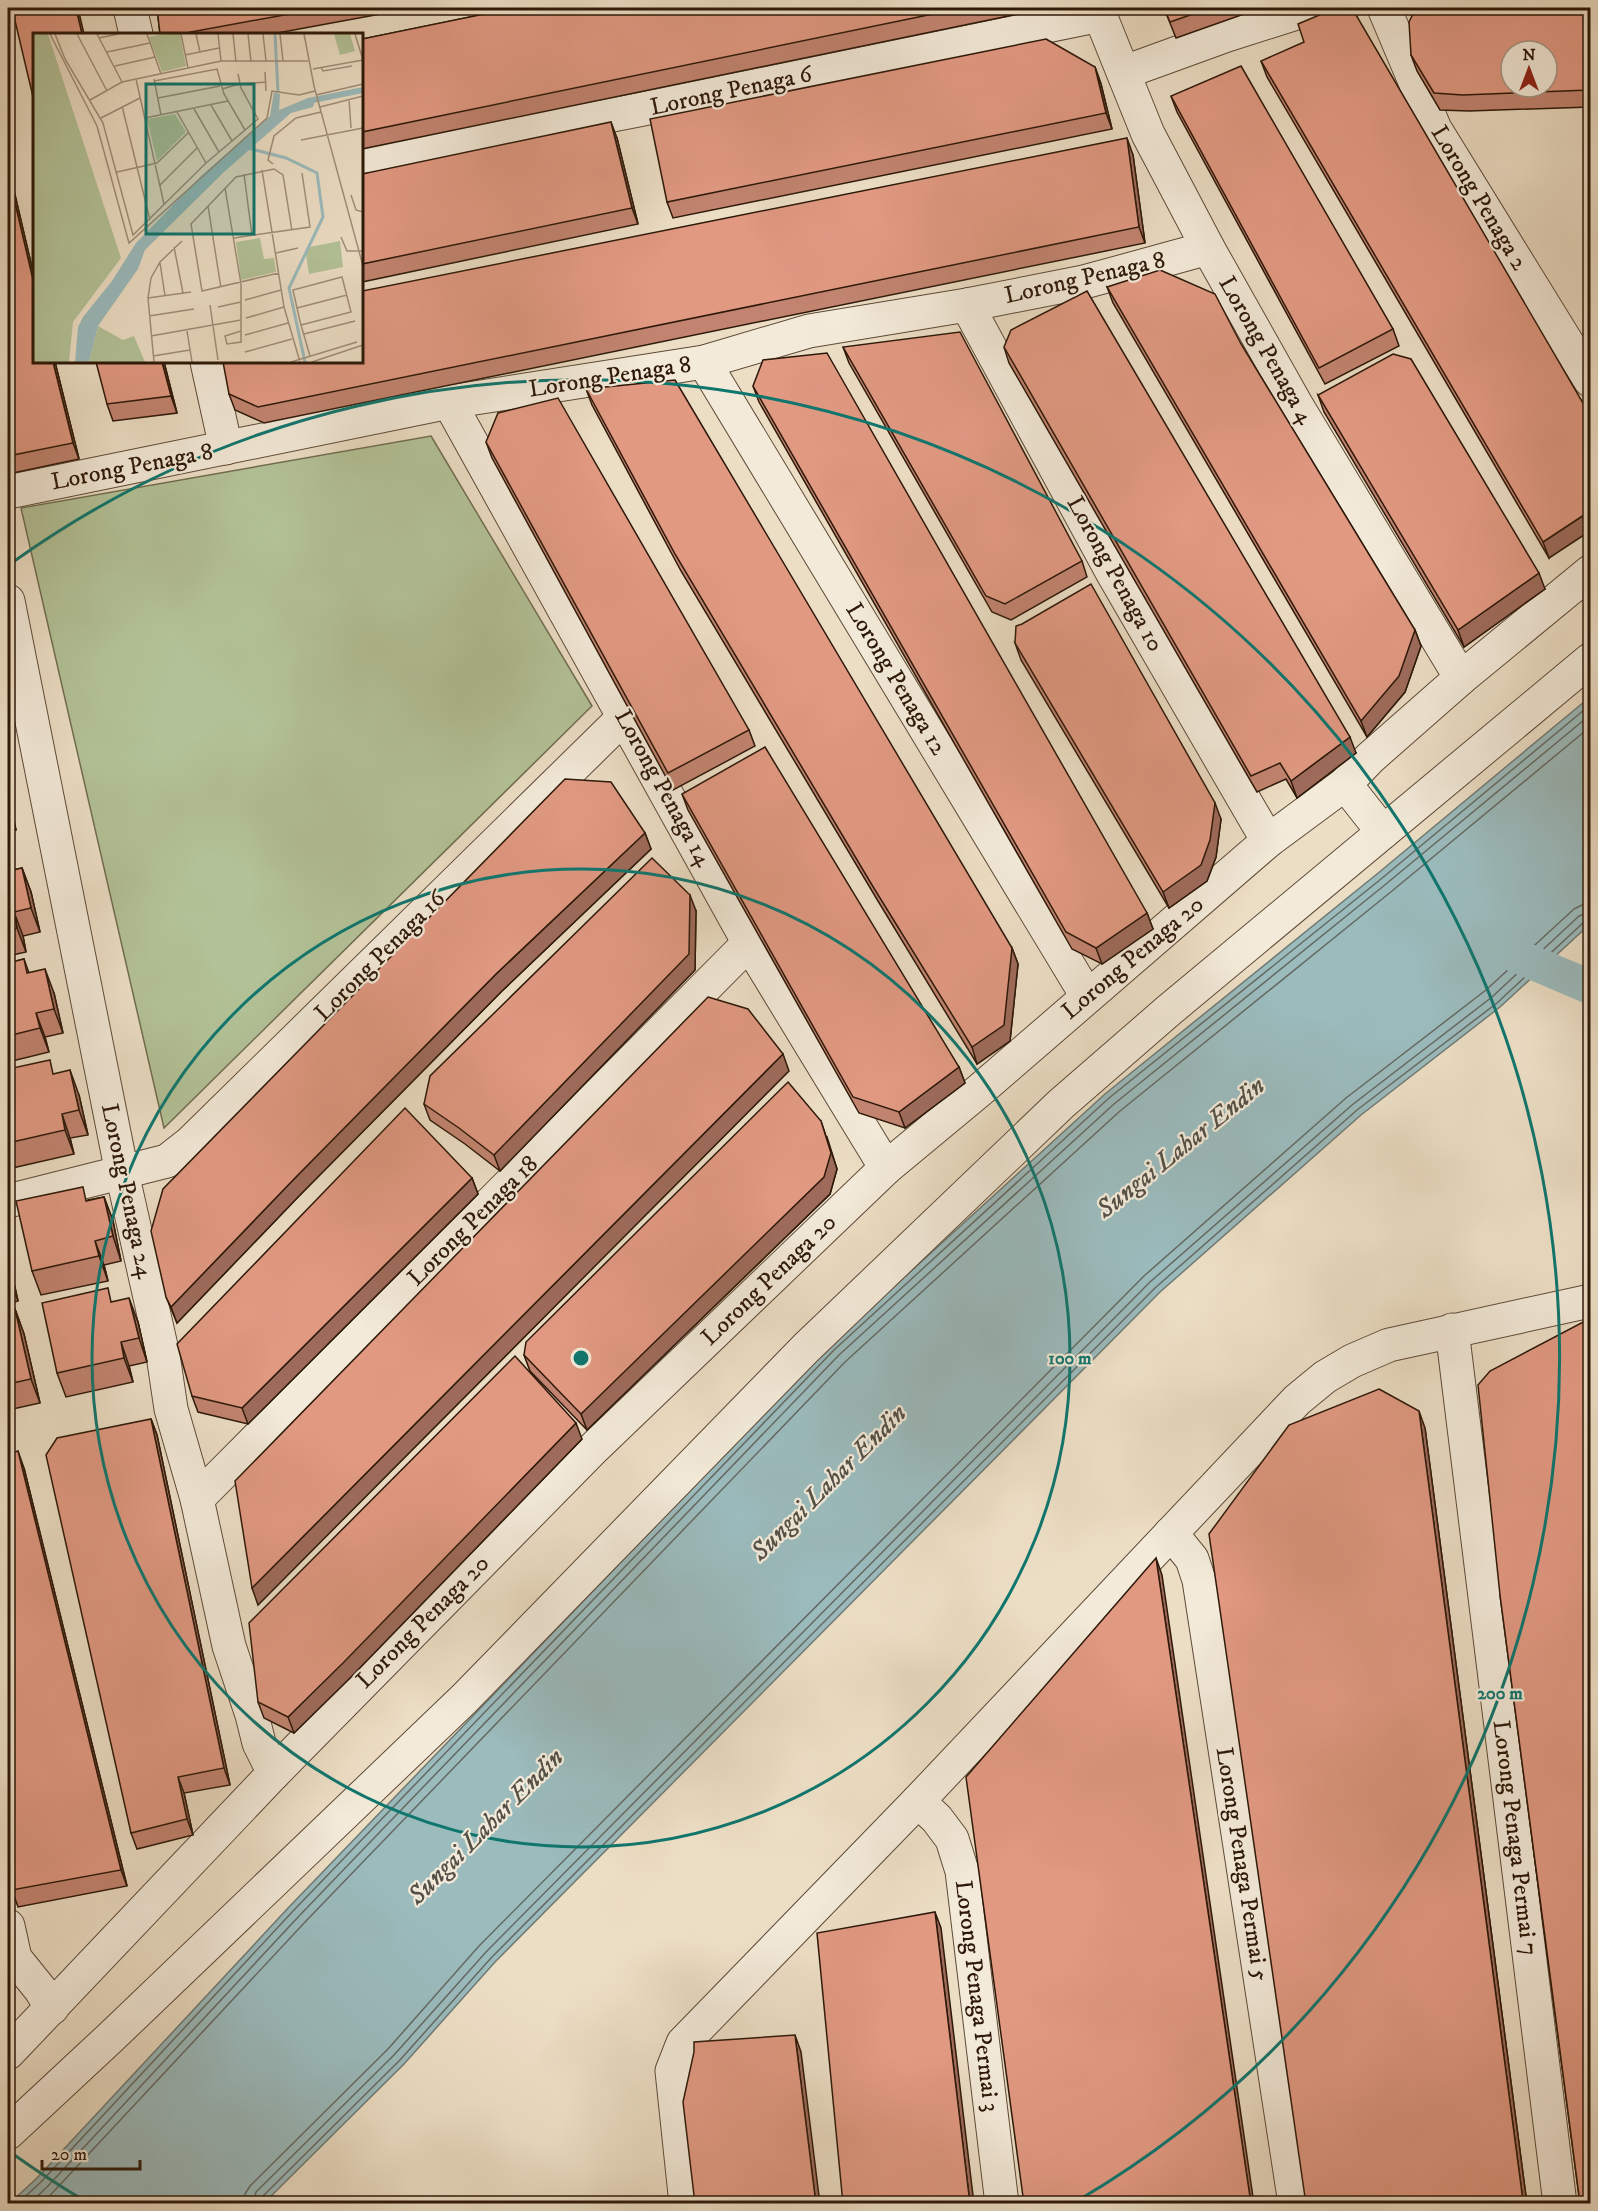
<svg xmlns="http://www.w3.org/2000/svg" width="1598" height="2211" font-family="'IM FELL DW Pica',serif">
	<rect width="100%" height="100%" fill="#ecdec5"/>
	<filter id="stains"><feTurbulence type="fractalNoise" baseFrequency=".00333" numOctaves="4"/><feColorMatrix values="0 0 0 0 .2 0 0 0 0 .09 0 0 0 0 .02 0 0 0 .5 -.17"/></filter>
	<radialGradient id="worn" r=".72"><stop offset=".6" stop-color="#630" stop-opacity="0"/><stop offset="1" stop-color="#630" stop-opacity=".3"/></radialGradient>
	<polygon fill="#b3c298" stroke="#706d50" stroke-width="1.5" points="431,436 592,706 164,1128 21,508"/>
	<polygon fill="#9bbbbd" stroke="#6f7a75" stroke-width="1.5" points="1590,697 1590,924 1500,1007 1361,1115 1160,1292 495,1962 404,2064 264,2203 9,2204 37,2178 290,1906 830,1345 1105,1094 1377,874"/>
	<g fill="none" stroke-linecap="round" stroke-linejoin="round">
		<g stroke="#646a63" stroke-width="1.5">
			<polyline points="17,2204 41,2182 294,1910 834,1350 1109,1098 1381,879 1590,705"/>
			<polyline points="29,2204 47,2187 300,1915 839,1355 1114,1104 1386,884 1590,715"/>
			<polyline points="42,2204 306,1921 845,1362 1120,1111 1392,891 1590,727"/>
			<polyline points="244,2204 245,2194 250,2186 388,2049 479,1946 1144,1276 1346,1098 1486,990 1574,909 1582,905 1590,903"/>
			<polyline points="253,2204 256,2192 394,2055 486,1952 1150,1282 1352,1105 1492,997 1579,916 1590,912"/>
			<polyline points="260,2204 262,2197 400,2060 491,1958 1155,1288 1357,1110 1497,1003 1584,922 1590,920"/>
		</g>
		<polyline stroke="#9bbbbd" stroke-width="34" points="1506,945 1510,953 1590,987"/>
		<defs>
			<g id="minor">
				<polyline points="130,8 136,34"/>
				<polyline points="1099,8 1100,15 1148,134 1208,248 1297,406 1461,678"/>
				<polyline points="1384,8 1435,129 1590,380"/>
				<polyline points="1125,72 1227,35 1312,8"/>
				<polyline points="362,164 638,110 1100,15"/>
				<polyline points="967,305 1112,572 1268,841"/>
				<polyline points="207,362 226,448"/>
				<polyline points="704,362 1087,996"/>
				<polyline points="449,402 749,943 886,1168"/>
				<polyline points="8,492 449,402 704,362 809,331 967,305 1084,282 1208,248"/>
				<polyline points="8,601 122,1173 163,1355 171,1409 197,1499 229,1646 252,1715 259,1743 274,1773"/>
				<polyline points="1345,784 1383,832"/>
				<polyline points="8,1201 167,1161 190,1143 624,717"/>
				<polyline points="1452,1330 1560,2204"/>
				<polyline points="197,1499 749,943"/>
				<polyline points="1171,1533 1192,1559 1199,1580 1295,2204"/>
				<polyline points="918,1801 937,1819 952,1839 962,1871 1002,2204"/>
				<polyline points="8,1926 15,1958 40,1989 52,2008"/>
				<polyline points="8,2053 274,1773 595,1447 886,1168 980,1090 1268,841 1345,784 1370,758 1461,678 1590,572"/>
				<polyline points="8,2133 110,2038 464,1699 806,1348 1061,1104 1168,1011 1590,660"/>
				<polyline points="686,2204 672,2071 683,2043 918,1801 1297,1400 1325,1377 1352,1361 1389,1345 1590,1301"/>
			</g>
		</defs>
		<use href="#minor" stroke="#5d4a38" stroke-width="35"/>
		<use href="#minor" stroke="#f3ead9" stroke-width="33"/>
	</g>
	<g fill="#c28470" stroke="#2d1809" stroke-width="1.5">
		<polygon points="157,8 413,8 272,34 160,34"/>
		<polygon points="514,8 1047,8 362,149 362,39"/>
		<polygon points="1164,8 1261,8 1176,38"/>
		<polygon points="1590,8 1590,107 1469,111 1440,110 1417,71 1411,55"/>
		<polygon points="1261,61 1590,415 1549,558 1267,77"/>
		<polygon points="1095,67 1101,84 1112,129 673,218 667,202"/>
		<polygon points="1171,96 1393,329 1399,346 1325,384 1177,112"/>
		<polygon points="617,138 638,224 362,282 362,174"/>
		<polygon points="1133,155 1145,243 264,423 235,410 229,394"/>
		<polygon points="8,165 34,276 34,362 55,362 79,459 8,474"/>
		<polygon points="1107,287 1241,344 1415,630 1421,646 1405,692 1367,737 1113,303"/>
		<polygon points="843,347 1082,561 1087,577 1011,620 992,612 849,363"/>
		<polygon points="1004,347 1356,753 1297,798 1286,779 1257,792 1009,363"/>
		<polygon points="164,362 177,413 113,421 107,404"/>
		<polygon points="753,386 1147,913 1153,929 1102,964 1072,949 759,402"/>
		<polygon points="586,389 1012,948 1018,964 1010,1041 977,1064 878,901 681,571 592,405"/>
		<polygon points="1318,395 1545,589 1464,647 1324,412"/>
		<polygon points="486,442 749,730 755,746 673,790 492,458"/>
		<polygon points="1015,643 1221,819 1216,857 1207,881 1169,908 1021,660"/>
		<polygon points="8,794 16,830 8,831"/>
		<polygon points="682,794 959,1067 965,1083 905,1128 859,1113 688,810"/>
		<polygon points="645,833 651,849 502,991 300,1195 177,1323 166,1297"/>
		<polygon points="22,868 31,892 40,932 23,936 26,952 8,956 8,871"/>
		<polygon points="696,911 695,970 500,1171 465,1144 430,1120 424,1104"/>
		<polygon points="24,959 29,973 54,993 63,1033 45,1037 49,1052 8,1062 8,963"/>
		<polygon points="8,1069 55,1074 79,1095 88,1135 70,1138 74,1154 8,1169"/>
		<polygon points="827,1137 837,1169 830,1194 587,1430 530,1371 524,1355"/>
		<polygon points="472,1178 478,1194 248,1424 198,1412 192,1396"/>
		<polygon points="104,1197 113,1221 121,1261 104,1265 108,1281 41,1295 32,1271 88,1200"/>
		<polygon points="8,1256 18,1301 8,1304"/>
		<polygon points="15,1309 24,1334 40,1403 8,1410 8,1311"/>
		<polygon points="1590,1320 1590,2204 1580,2204 1500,1595"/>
		<polygon points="138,1322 147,1362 129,1366 133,1382 66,1397 57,1373"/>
		<polygon points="151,1419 157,1435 230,1785 184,1793 193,1835 137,1849 131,1833"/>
		<polygon points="1425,1428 1527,2204 1306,2204"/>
		<polygon points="582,1439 350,1678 294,1733 264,1718 258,1702"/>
		<polygon points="24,1468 127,1886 18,1907 12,1890"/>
	</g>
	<g fill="#9e6b5b" stroke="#2d1809" stroke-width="1.5">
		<polygon points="76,8 78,8 84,34 82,34"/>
		<polygon points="1095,67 1101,84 1112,129 1106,113"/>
		<polygon points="611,122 617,138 638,224 632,208"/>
		<polygon points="1127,138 1133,155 1145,243 1139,227"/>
		<polygon points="8,165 34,276 34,284 8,173"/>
		<polygon points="53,362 55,362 79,459 73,443"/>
		<polygon points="162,362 164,362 177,413 171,396"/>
		<polygon points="1590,511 1590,531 1549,558 1543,542"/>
		<polygon points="1539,573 1545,589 1464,647 1458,630"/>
		<polygon points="1415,630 1421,646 1405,692 1367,737 1361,721"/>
		<polygon points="1350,737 1356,753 1297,798 1291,781"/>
		<polygon points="8,794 16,830 8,807"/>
		<polygon points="1215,803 1221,819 1216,857 1207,881 1169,908 1163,892"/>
		<polygon points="645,833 651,849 502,991 300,1195 177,1323 171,1307 294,1179 496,974"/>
		<polygon points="22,868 31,892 40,932 31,908"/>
		<polygon points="690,895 696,911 695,970 500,1171 494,1155"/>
		<polygon points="14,912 23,936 26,952 17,928"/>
		<polygon points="1147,913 1153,929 1102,964 1096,948"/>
		<polygon points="1012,948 1018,964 1010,1041 977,1064 972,1047"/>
		<polygon points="45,969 54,993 63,1033 54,1009"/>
		<polygon points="36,1013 45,1037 49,1052 40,1028"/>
		<polygon points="783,1054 789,1071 258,1605 252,1588"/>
		<polygon points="959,1067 965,1083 905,1128 899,1112"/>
		<polygon points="70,1070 79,1095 88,1135 79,1110"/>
		<polygon points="62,1114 70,1138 74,1154 65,1130"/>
		<polygon points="821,1121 837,1169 830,1194 587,1430 581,1414"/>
		<polygon points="472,1178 478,1194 248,1424 242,1408"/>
		<polygon points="104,1197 113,1221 121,1261 113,1236"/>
		<polygon points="95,1241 104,1265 108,1281 99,1256"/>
		<polygon points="8,1256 18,1301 10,1277 8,1268"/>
		<polygon points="129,1298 138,1322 147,1362 139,1338"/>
		<polygon points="15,1309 24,1334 40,1403 31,1379"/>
		<polygon points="121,1342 129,1366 133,1382 124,1358"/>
		<polygon points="1419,1411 1425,1428 1527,2204 1524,2204 1523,2201"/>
		<polygon points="151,1419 157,1435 230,1785 224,1768"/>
		<polygon points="576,1423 582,1439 350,1678 294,1733 288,1717"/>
		<polygon points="18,1451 24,1468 127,1886 121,1870"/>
		<polygon points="1156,1558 1162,1575 1254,2204 1251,2204"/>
		<polygon points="178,1777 184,1793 193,1835 187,1819"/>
		<polygon points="935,1912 941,1928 974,2204 970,2204"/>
		<polygon points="795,2035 801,2052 820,2204 816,2204"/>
	</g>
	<g fill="#e19982" stroke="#2d1809" stroke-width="1.5" fill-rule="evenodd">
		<polygon points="12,8 76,8 82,34 34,34 34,101"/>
		<polygon points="157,8 322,8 180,34 160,34"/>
		<polygon points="514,8 962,8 362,132 362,39"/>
		<polygon points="1164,8 1210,8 1170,22"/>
		<polygon points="1336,8 1352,8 1590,415 1590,511 1543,542 1261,61 1304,42 1298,24"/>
		<path d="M1416 8H1590V90L1463 95 1434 93 1411 55 1409 22ZM1511 51H1547V87H1511Z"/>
		<polygon points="1046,39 1095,67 1106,113 667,202 650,119"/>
		<polygon points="1241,66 1393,329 1319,368 1171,96"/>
		<polygon points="611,122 632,208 362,264 362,174"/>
		<polygon points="1127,138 1139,227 258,407 229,394 223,362 362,362 362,291"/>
		<polygon points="8,173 34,284 34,362 53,362 73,443 8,456"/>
		<polygon points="1160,270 1215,294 1241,344 1415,630 1399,676 1361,721 1107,287"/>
		<polygon points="1087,291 1350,737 1291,781 1280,763 1251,776 1004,347 1011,330"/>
		<polygon points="960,332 1082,561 1005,604 986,596 843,347"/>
		<polygon points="827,353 1147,913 1096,948 1066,932 753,386 763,360"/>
		<polygon points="1393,354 1411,359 1539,573 1458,630 1318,395"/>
		<polygon points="96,362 162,362 171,396 107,404"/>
		<polygon points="675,380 1012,948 1004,1025 972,1047 872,885 675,554 586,389"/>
		<polygon points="558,398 749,730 668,773 486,442 498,413"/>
		<polygon points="1091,584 1215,803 1210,840 1201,865 1163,892 1015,643 1016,626 1022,624"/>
		<polygon points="765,747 959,1067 899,1112 853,1097 682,794"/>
		<polygon points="565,779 611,782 645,833 496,974 294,1179 171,1307 166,1297 151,1231 163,1189"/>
		<polygon points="652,858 690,895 689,954 494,1155 459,1128 424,1104 430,1076"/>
		<polygon points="22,868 31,908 14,912 17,928 8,930 8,871"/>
		<polygon points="24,959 27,973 45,969 54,1009 36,1013 40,1028 8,1036 8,963"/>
		<polygon points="708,997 748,1009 783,1054 252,1588 235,1481"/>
		<polygon points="50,1060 53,1074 70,1070 79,1110 62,1114 65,1130 8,1143 8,1069"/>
		<polygon points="788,1082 821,1121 831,1153 824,1177 581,1414 524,1355 526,1342"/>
		<polygon points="405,1108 472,1178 242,1408 192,1396 177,1344"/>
		<polygon points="83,1187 86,1201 104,1197 113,1236 95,1241 99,1256 32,1271 16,1201"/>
		<polygon points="108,1288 111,1302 129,1298 139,1338 121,1342 124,1358 57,1373 42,1303"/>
		<polygon points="15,1309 31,1379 8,1384 8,1311"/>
		<polygon points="1587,1320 1590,1320 1590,2201 1580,2203 1500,1595 1478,1385 1490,1371"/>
		<polygon points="515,1356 576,1423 344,1662 288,1717 258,1702 249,1623"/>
		<polygon points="1379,1389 1419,1411 1523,2201 1506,2204 1306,2204 1209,1534 1289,1425"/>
		<polygon points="151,1419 224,1768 178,1777 187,1819 131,1833 46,1455 57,1438"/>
		<polygon points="18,1451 121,1870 12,1890 8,1868 8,1454"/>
		<polygon points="1156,1558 1251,2204 1024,2204 966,1777"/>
		<polygon points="935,1912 970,2204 843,2204 817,1933"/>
		<polygon points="795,2035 816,2204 695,2204 683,2102 694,2052 694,2042"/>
	</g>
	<g fill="none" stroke="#0f766e" stroke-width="3">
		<circle cx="581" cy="1358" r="489"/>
		<path d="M85 2201A978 978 0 0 1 13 2154M13 562A978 978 0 1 1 1077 2201"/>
	</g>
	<g text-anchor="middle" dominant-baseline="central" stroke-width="4.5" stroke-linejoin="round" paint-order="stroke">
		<g font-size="24" fill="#2d1809" stroke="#f3ead9">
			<text transform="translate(731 91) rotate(-12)">Lorong Penaga 6</text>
			<text transform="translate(1479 198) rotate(59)">Lorong Penaga 2</text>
			<text transform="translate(1085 278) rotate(-13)">Lorong Penaga 8</text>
			<text transform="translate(1266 350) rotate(60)">Lorong Penaga 4</text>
			<text transform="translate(610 377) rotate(-9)">Lorong Penaga 8</text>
			<text transform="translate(132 467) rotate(-11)">Lorong Penaga 8</text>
			<text transform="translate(1115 574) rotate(61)">Lorong Penaga 10</text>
			<text transform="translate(896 679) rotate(59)">Lorong Penaga 12</text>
			<text transform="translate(663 788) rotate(61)">Lorong Penaga 14</text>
			<text transform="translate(380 956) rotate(-45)">Lorong Penaga 16</text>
			<text transform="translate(1133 958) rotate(-40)">Lorong Penaga 20</text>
			<text transform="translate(127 1191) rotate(78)">Lorong Penaga 24</text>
			<text transform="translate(473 1221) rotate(-45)">Lorong Penaga 18</text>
			<text transform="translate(769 1280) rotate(-44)">Lorong Penaga 20</text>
			<text transform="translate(423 1622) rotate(-45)">Lorong Penaga 20</text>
			<text transform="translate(1515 1838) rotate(83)">Lorong Penaga Permai 7</text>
			<text transform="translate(1242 1864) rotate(81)">Lorong Penaga Permai 5</text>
			<text transform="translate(977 1996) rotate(83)">Lorong Penaga Permai 3</text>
		</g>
		<g font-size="26" font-style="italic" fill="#545148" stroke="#f3ead9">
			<text transform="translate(1181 1148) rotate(-39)">Sungai Lahar Endin</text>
			<text transform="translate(829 1483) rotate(-45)">Sungai Lahar Endin</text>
			<text transform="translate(486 1827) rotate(-45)">Sungai Lahar Endin</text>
		</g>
	</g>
	<g transform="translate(33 33)">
		<rect width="330" height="330" fill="#ecdec5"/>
		<path d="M0 1H15L88 225 40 289 36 329H0ZM131 1H147L153 33 129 39 116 4ZM301 1H317L322 18 307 22ZM142 81 153 99 124 128 114 86ZM227 205 231 226 241 225 243 239 208 247 203 209ZM307 208 310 234 276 241 273 222 277 214ZM65 293 90 307 101 303 112 329H56Z" fill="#b3c298"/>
		<path d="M330 54V60L281 70 280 74 258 80 191 139 112 217 105 236 65 293 56 329H42L45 294 50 284 79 248 103 210 169 142 237 83 241 59 247 61 246 77 275 65Z" fill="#9bbbbd"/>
		<path fill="none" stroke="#9bbbbd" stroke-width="3" d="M242 1 245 59M215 115 253 125 284 140 290 184 256 255 272 329"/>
		<path fill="none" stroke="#a08f7a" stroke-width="1.5" d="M17 1 64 93 96 210 234 85 239 58 266 62 282 58M22 1 32 26 70 90 100 202 173 130 225 86 208 55 205 41M44 1 74 58M64 1 89 49M114 1 128 41M148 1 155 35M163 1 167 19M185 1 188 28M200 1 203 29M215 1 218 29M230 1 233 28M247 1 250 28M271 1 281 53 330 233M322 1 330 27M66 5 85 1M74 19 117 10M152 22 186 15M82 33 122 24M288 34 290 38 319 33M280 36 330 27M232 39 233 58M103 46 131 171M121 46 128 82M121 48 184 36 191 61 212 97M189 56 206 51 233 49M283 62 330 51M125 65 187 53M316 66 318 95M57 67 89 49 188 28H275M178 72 199 108M89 73 117 187M287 74 330 63M161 76 186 119M144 79 173 130M68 85 107 65M112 85 195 68M268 107 330 95M240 131 235 127 241 103 263 85 288 79M229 137 251 274 267 329M84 139 124 130 155 100M211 141 219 203M126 153 164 115M192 155 208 251V309L194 311 192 303 208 298M318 162 323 177 330 179M175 173 188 255M308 204 314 218H330M201 205 277 194 269 140M141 214 150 260M243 220 265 215M127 230 132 263M246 240 169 258 158 191 203 144 241 136 250 142 259 198M115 265 158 259M212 267 248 257M177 272 185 327M185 274 208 269M264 275 314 262M116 283 161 276M213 285 251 274M268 292 318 279 309 244 260 257 266 284 268 292 277 323M154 298 159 329M271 301 322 288M212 302 255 290M118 303 208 287M212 319 259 306M120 323 157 317M121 329 115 265 118 245 127 229 149 208M258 329 324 309M279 329 330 312"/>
		<path fill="#0f766e" fill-opacity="0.15" stroke="#0f766e" stroke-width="3" d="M113 51H221V201H113Z"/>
		<rect width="330" height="330" fill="none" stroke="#2d1809" stroke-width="3"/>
	</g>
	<circle cx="581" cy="1358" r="9" fill="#0f766e" stroke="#f3ead9" stroke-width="3"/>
	<g font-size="18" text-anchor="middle" font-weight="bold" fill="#0f766e" stroke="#f3ead9" stroke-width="4.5" stroke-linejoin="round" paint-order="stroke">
		<text x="1070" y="1364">100 m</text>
		<text x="1500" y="1699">200 m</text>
	</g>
	<rect width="1598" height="2211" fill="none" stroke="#ecdec5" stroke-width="30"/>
	<rect x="9" y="9" width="1580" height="2193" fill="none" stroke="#2d1809" stroke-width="3"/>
	<rect x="15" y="15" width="1568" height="2181" fill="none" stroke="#2d1809" stroke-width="1.5"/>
	<g transform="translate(1529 69)"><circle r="28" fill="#f3ead9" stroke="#a49686" stroke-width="1.5"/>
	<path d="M0-4.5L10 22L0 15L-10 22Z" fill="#8f2418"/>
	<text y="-9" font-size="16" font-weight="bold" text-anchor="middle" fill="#2d1809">N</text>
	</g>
	<path d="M42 2160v9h98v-9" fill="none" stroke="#2d1809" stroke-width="3"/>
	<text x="51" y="2160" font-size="18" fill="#2d1809" stroke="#f3ead9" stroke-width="4.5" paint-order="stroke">20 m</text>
	<rect width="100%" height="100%" filter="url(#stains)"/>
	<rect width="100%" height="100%" fill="url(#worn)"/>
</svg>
